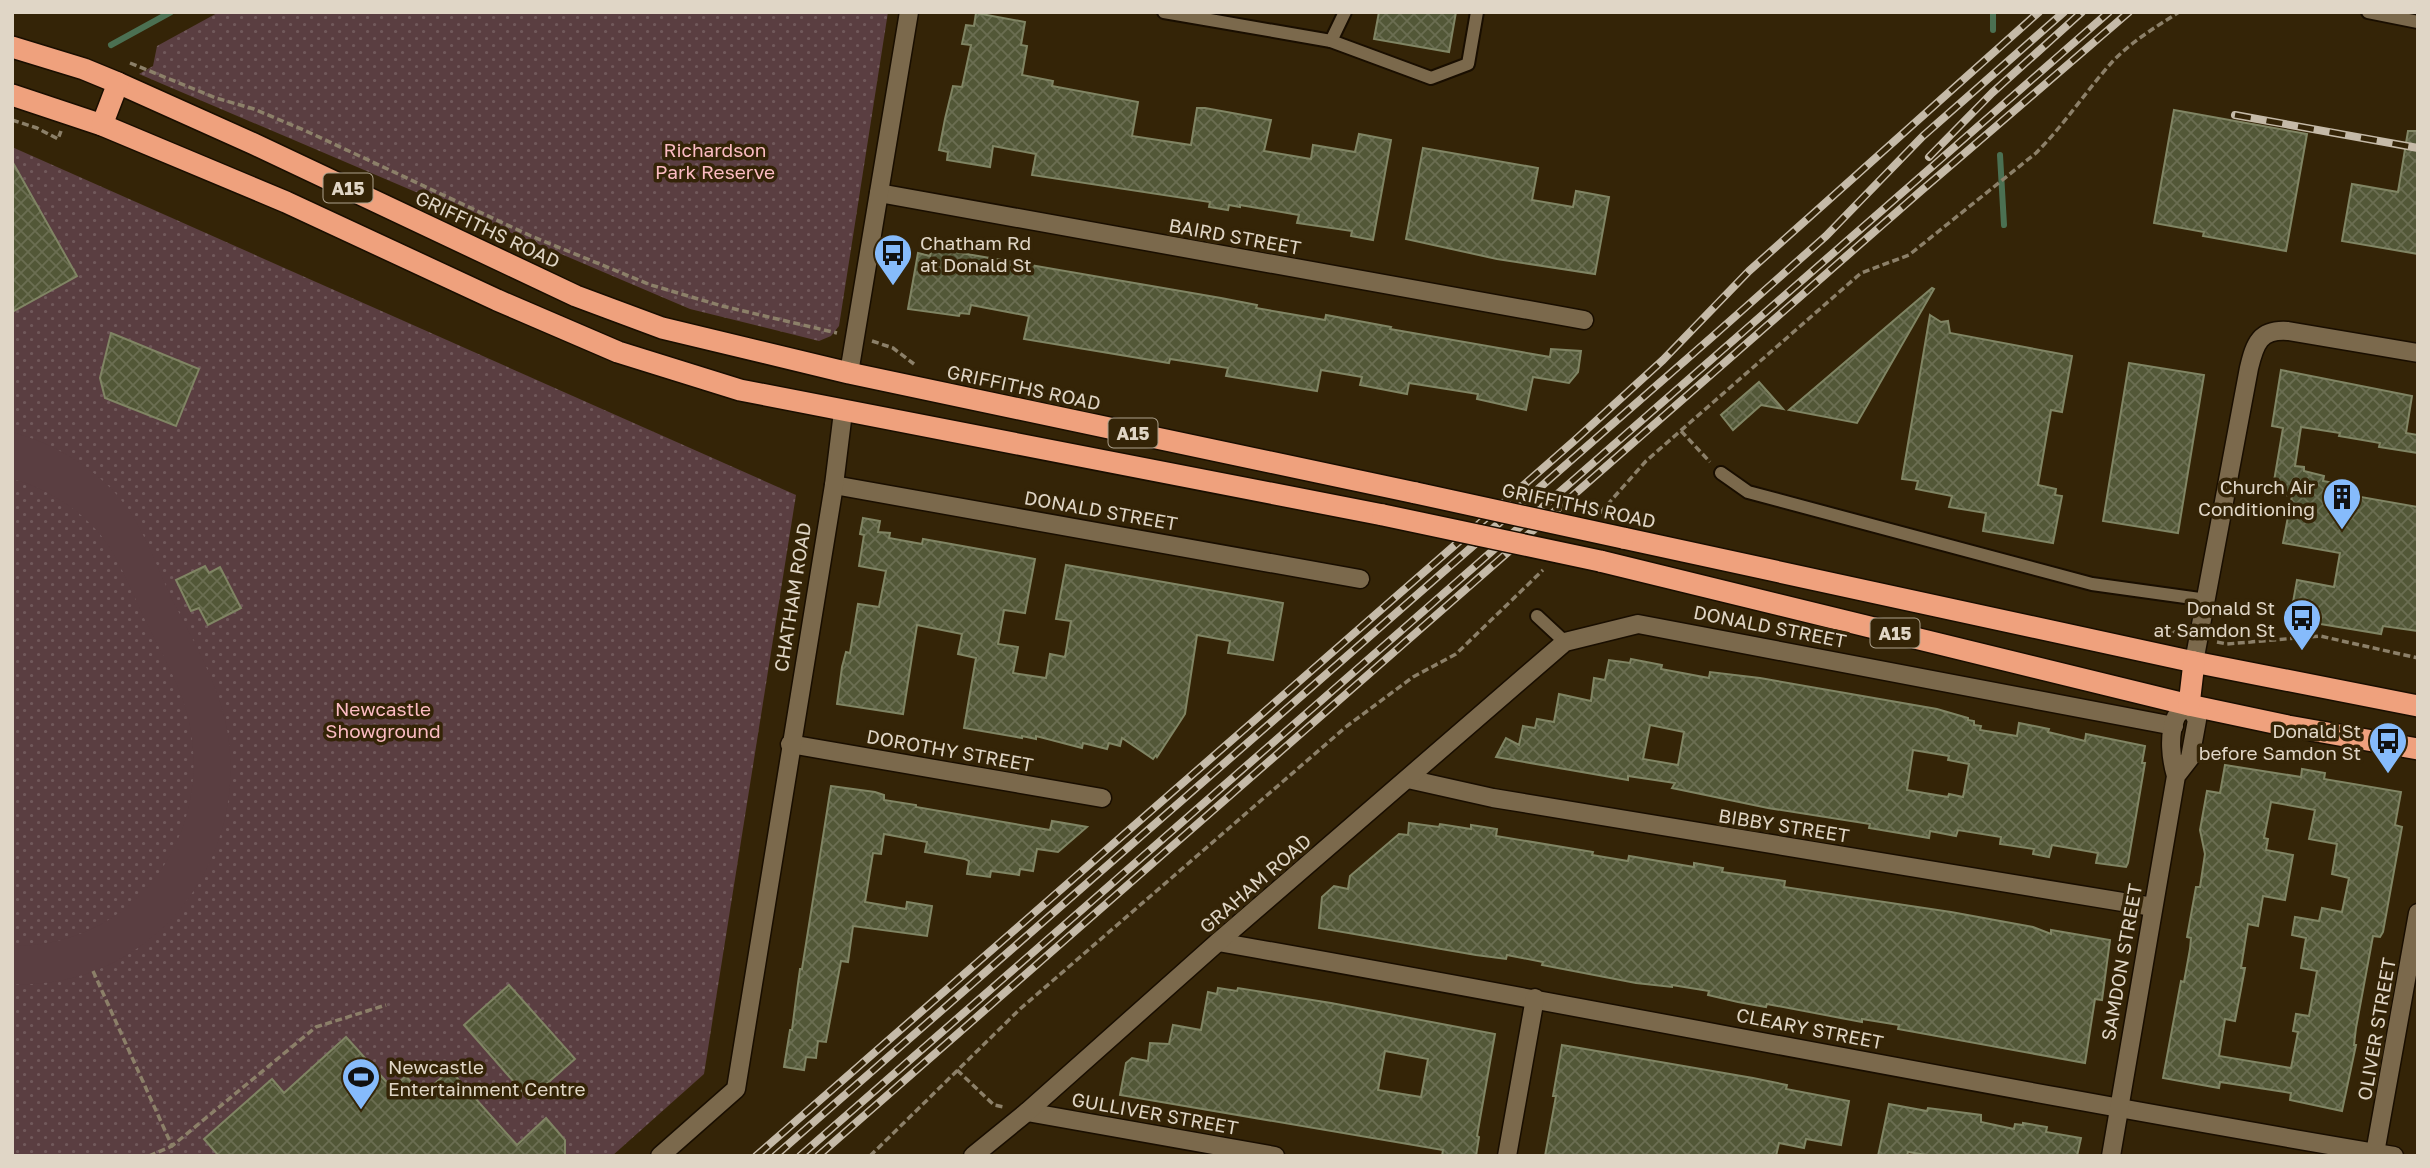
<svg xmlns="http://www.w3.org/2000/svg" width="2430" height="1168" font-family="'Golos Text',sans-serif">
	<defs>
		<pattern id="park-dots" width="8" height="8" patternUnits="userSpaceOnUse" patternTransform="scale(1.75)"><rect width="8" height="8" fill="#5a3e41"/><path d="M2 2h.1M6 6h.1" fill="none" stroke="#71595b" stroke-width="1.8" stroke-linecap="round"/></pattern>
		<pattern id="building-cross-hatch" width="8" height="8" patternUnits="userSpaceOnUse" patternTransform="scale(1.75)"><rect width="8" height="8" fill="#525737"/><path d="M0 0l8 8M0 8l8-8" fill="none" stroke="#6b6e52"/></pattern>
	</defs>
	<rect width="100%" height="100%" fill="#342407"/>
	<g fill="url(#park-dots)">
		<polygon points="219,12 888,12 839,326 831,336 819,341 690,309 139,74 153,66 157,46"/>
		<polygon points="12,147 796,495 704,1074 612,1156 12,1156"/>
	</g>
	<path fill="#5a3e41" d="M12 432C60 445 110 476 135 520 149 544 159 571 171 597 192 639 218 682 227 729 251 862 151 990 12 984V946C129 947 209 845 191 732 185 692 163 656 145 620 135 598 125 574 113 553 93 517 51 489 12 479Z"/>
	<g fill="none" stroke-linecap="round" stroke-linejoin="round">
		<g stroke="#4b7052" stroke-width="6">
			<polyline points="1993,30 1993,12"/>
			<polyline points="111,45 171,12"/>
			<polyline points="2000,155 2004,225"/>
		</g>
	</g>
	<g fill="url(#building-cross-hatch)" stroke="#808564" stroke-width="2" fill-rule="evenodd">
		<polygon points="1379,12 1456,12 1449,52 1374,39"/>
		<polygon points="976,13 1025,22 1021,45 1027,46 1022,75 1053,81 1052,86 1138,102 1132,136 1191,145 1197,108 1205,108 1271,120 1264,151 1311,159 1313,145 1355,152 1359,134 1391,140 1373,240 1351,236 1352,231 1297,223 1299,215 1240,205 1240,207 1229,205 1228,210 1209,207 1210,202 1032,175 1036,154 993,146 990,167 947,160 948,152 939,150 945,119 953,86 962,87 971,45 962,44 966,25 974,26"/>
		<polygon points="2174,110 2307,134 2286,251 2203,236 2204,232 2154,223"/>
		<polygon points="2408,131 2418,131 2418,254 2342,241 2352,184 2398,192"/>
		<polygon points="1423,148 1538,168 1532,200 1573,207 1576,191 1609,197 1595,274 1497,259 1406,239"/>
		<polygon points="12,161 77,276 12,312"/>
		<polygon points="932,248 1221,298 1257,305 1256,308 1325,320 1326,315 1391,327 1390,329 1550,357 1551,349 1581,351 1578,372 1569,383 1533,377 1526,410 1477,399 1478,394 1409,383 1407,394 1360,385 1362,377 1321,370 1317,391 1226,376 1228,368 1170,359 1169,363 1024,339 1029,316 971,305 969,314 960,313 959,316 908,309 918,253 930,256"/>
		<polygon points="1932,288 1934,289 1857,423 1789,410"/>
		<polygon points="1930,315 1941,322 1948,321 1950,333 2072,356 2062,412 2051,410 2038,485 2056,489 2055,495 2062,496 2053,543 1983,531 1986,513 1949,507 1952,496 1916,489 1918,481 1902,479"/>
		<polygon points="111,333 199,369 176,426 105,398 100,378"/>
		<polygon points="2129,363 2204,375 2178,533 2103,521"/>
		<polygon points="2281,370 2412,396 2406,433 2418,435 2418,453 2379,447 2380,443 2339,436 2340,433 2301,427 2295,466 2304,467 2304,471 2324,476 2323,481 2356,487 2355,496 2418,507 2418,631 2383,626 2381,634 2290,619 2297,580 2334,587 2340,553 2283,543 2292,496 2272,493 2283,428 2272,426"/>
		<polygon points="1759,382 1783,409 1761,405 1733,430 1721,415"/>
		<polygon points="863,518 880,521 878,532 890,533 889,538 922,544 923,539 1035,559 1025,613 1004,610 998,644 1018,647 1013,673 1046,678 1050,654 1065,657 1071,621 1056,619 1066,565 1283,603 1273,660 1228,653 1230,641 1197,635 1185,714 1157,757 1156,755 1153,759 1122,738 1120,746 1109,743 1107,749 1083,743 1082,748 1036,736 1036,739 1022,736 1022,738 964,728 976,658 958,654 962,634 917,625 903,714 837,704 842,667 846,652 850,653 858,604 879,607 886,571 859,566 864,535 860,534"/>
		<polygon points="205,566 209,573 220,567 241,608 208,625 199,608 191,611 176,580"/>
		<path d="M1631 659 1662 665 1661 669 1709 678 1710 672 1760 678 1937 709 1968 718V720L1974 721V725L1981 726 1980 730 2017 736 2019 723 2049 729 2048 732 2085 741 2086 734 2145 746 2142 763H2145L2128 863 2126 867 2096 863 2098 853 2052 845 2049 857 2033 854 2034 849 2000 844 2001 837 1958 830 1956 836 1930 831 1929 838 1869 828 1870 824 1768 808 1672 788 1675 783 1628 776V780L1496 757 1506 738 1519 745 1523 726 1535 728 1537 719 1554 722 1559 694 1591 701 1594 678 1605 680 1609 660 1630 663ZM1650 725 1684 732 1678 765 1643 759ZM1913 750 1949 756 1948 760 1969 764 1963 797 1949 794 1948 797 1907 790Z"/>
		<path d="M2225 765 2301 777 2302 769 2325 773 2324 779 2401 792 2395 825 2402 827 2383 932 2380 937 2373 936 2356 1028 2354 1045H2356L2342 1111 2290 1100 2291 1093 2220 1082 2219 1088 2163 1078 2181 981 2184 982 2190 949 2191 938 2187 937 2196 887H2200L2205 854 2200 830 2207 791 2220 793ZM2271 802 2315 810 2309 839 2337 844 2332 874 2349 878 2342 912 2322 908 2319 921 2295 917 2292 935 2306 938 2301 968 2317 971 2309 1016 2296 1014 2293 1031 2298 1032 2291 1068 2219 1056 2225 1019 2235 1021 2245 968H2241L2248 924 2258 926 2263 896 2285 900 2293 855 2266 850 2268 839 2264 838Z"/>
		<polygon points="831,786 875,792 884,795 884,800 916,805 916,807 1050,830 1052,821 1087,827 1058,852 1037,849 1033,871 1020,869 1019,875 991,871 990,877 967,874 969,861 965,859 925,852 927,842 884,834 881,854 873,853 865,902 906,909 907,902 932,906 927,936 853,926 848,962 841,961 826,1042 818,1041 816,1058 806,1057 804,1070 784,1067 790,1030 792,1030 797,991 800,969 802,969"/>
		<polygon points="1409,823 1439,827 1440,824 1471,829 1471,825 1497,829 1496,836 1593,852 1592,855 1628,861 1629,856 1694,867 1694,863 1723,868 1722,872 1785,881 1784,887 1951,912 2033,927 2051,934 2051,930 2110,940 2102,1000 2095,999 2085,1063 1898,1029 1899,1025 1862,1019 1862,1022 1767,1004 1766,1007 1738,1002 1708,995 1709,991 1672,985 1672,987 1636,983 1542,965 1543,962 1507,955 1506,959 1476,955 1319,928 1322,897 1334,886 1348,889 1350,876 1399,834 1408,835"/>
		<polygon points="509,985 575,1059 529,1099 464,1025"/>
		<path d="M1218 988 1237 991 1238 988 1331 1003 1495 1034 1477 1136 1479 1137 1476 1156H1442L1443 1150 1120 1095 1126 1063 1132 1058 1148 1061 1150 1043 1169 1044 1173 1025 1201 1030 1208 992 1217 994ZM1385 1051 1428 1059 1421 1097 1378 1090Z"/>
		<polygon points="346,1037 392,1088 406,1076 422,1095 450,1070 517,1145 546,1118 565,1140 565,1156 219,1156 204,1139 272,1079 284,1093"/>
		<polygon points="1562,1045 1753,1078 1787,1085 1786,1089 1849,1101 1841,1145 1806,1139 1804,1148 1779,1143 1776,1156 1545,1156 1556,1096 1553,1096"/>
		<polygon points="1889,1104 1927,1111 1928,1108 1981,1115 1981,1122 2014,1129 2015,1124 2023,1125 2023,1123 2047,1127 2046,1132 2081,1138 2077,1156 1932,1156 1908,1152 1907,1156 1878,1156"/>
	</g>
	<g fill="none" stroke-linecap="round" stroke-linejoin="round">
		<defs>
			<g id="lane">
				<polyline points="1164,12 1331,41 1431,78 1468,64 1477,12"/>
				<polyline points="2368,12 2418,22"/>
				<polyline points="1331,41 1345,12"/>
				<polyline points="1721,473 1748,492 2092,584 2207,600"/>
				<polyline points="1537,616 1565,642"/>
			</g>
			<g id="street">
				<polyline points="879,193 1584,320"/>
				<polyline points="849,373 909,12"/>
				<polyline points="834,485 1360,579"/>
				<path d="M2194 662 2249 368C2255 343 2260 329 2288 331L2418 353"/>
				<polyline points="790,744 1102,798"/>
				<polyline points="1408,779 1493,798 2153,907"/>
				<path d="M1218 942C1610 1011 2001 1090 2394 1156"/>
				<polyline points="1027,1112 1275,1156"/>
				<polyline points="2375,1153 2418,913"/>
				<polyline points="660,1156 736,1089 834,485 843,412"/>
				<polyline points="973,1156 1027,1112 1218,942 1565,642 1638,624 2174,726"/>
				<polyline points="1507,1156 1535,998"/>
				<path d="M2111 1156 2176 776C2171 759 2168 735 2176 717 2178 713 2185 708 2189 705L2197 720 2190 758 2176 776"/>
			</g>
			<g id="highway">
				<polyline points="12,47 84,69 118,83 254,144 576,296 662,328 849,373 1416,493"/>
				<polyline points="12,95 102,125 286,202 497,300 618,352 740,390 1383,515"/>
				<polyline points="102,125 118,83"/>
				<polyline points="1623,538 2194,662 2418,706"/>
				<polyline points="1600,561 2189,705 2288,726 2418,749"/>
				<polyline points="2189,705 2194,662"/>
			</g>
		</defs>
		<use href="#lane" stroke="#190e00" stroke-width="16"/>
		<use href="#street" stroke="#190e00" stroke-width="21"/>
		<use href="#highway" stroke="#190e00" stroke-width="24"/>
		<g stroke="#8c8069" stroke-width="3.5" stroke-dasharray="7 3.5" stroke-linecap="butt">
			<polyline points="130,63 216,98 254,109 306,131 531,236 651,285 722,306 837,333"/>
			<polyline points="12,120 37,128 58,139 61,131"/>
			<polyline points="872,341 893,348 914,364"/>
			<polyline points="1681,431 1710,462"/>
			<path d="M1600 513 1646 461 1861 273 1909 255 2036 153C2064 125 2086 91 2113 61 2132 41 2156 27 2179 12"/>
			<polyline points="2159,632 2164,630 2179,633"/>
			<polyline points="2217,642 2227,644 2320,636 2418,658"/>
			<polyline points="93,971 172,1146 316,1027 386,1005"/>
			<polyline points="957,1070 994,1105 1004,1107"/>
			<polyline points="149,1156 172,1146"/>
			<polyline points="870,1156 1020,1009 1347,726 1413,677 1456,654 1543,570"/>
		</g>
		<use href="#lane" stroke="#7b694c" stroke-width="12"/>
		<use href="#street" stroke="#7b694c" stroke-width="18"/>
		<use href="#highway" stroke="#efa17d" stroke-width="21"/>
		<defs>
			<g id="rail">
				<polyline points="2235,115 2418,148"/>
				<polyline points="1929,157 1992,93 2082,12"/>
				<polyline points="756,1156 1574,441 1663,360 1749,271 2039,12"/>
				<polyline points="775,1156 1712,337 1826,236 1923,136 2064,12"/>
				<polyline points="800,1156 2109,12"/>
				<polyline points="818,1156 1922,190 2129,12"/>
			</g>
		</defs>
		<use href="#rail" stroke="#c5baa8" stroke-width="8"/>
		<use href="#rail" stroke="#342407" stroke-width="5" stroke-dasharray="16" stroke-linecap="butt"/>
		<defs>
			<g id="highway-bridge">
				<polyline points="1416,493 1623,538"/>
				<polyline points="1383,515 1600,561"/>
			</g>
		</defs>
		<use href="#highway-bridge" stroke="#190e00" stroke-width="24" stroke-linecap="butt"/>
		<use href="#highway-bridge" stroke="#efa17d" stroke-width="21"/>
	</g>
	<defs>
		<symbol id="bus-pin" viewBox="-11 -11 22 30"><path d="M0 17L-7.5 6A9.5 9.5 0 1 1 7.5 6Z" fill="#86bbfb" stroke="#342407"/><path d="M-5-6H5V4H4V6H2V4H-2V6H-4V4H-5ZM-3.5-4V0h7V-4ZM-3.5 1.2v1.5H-2V1.2ZM2 1.2v1.5H3.5V1.2Z" fill="#111"/></symbol>
		<symbol id="building-pin" viewBox="-11 -11 22 30"><path d="M0 17L-7.5 6A9.5 9.5 0 1 1 7.5 6Z" fill="#86bbfb" stroke="#342407"/><path d="M-4-6H4V6H1V3H-1V6H-4ZM-2.5-4.3h1.7v1.8h-1.7ZM.8-4.3h1.7v1.8H.8ZM-2.5-1h1.7V.8h-1.7ZM.8-1h1.7V.8H.8Z" fill="#111"/></symbol>
		<symbol id="stadium-pin" viewBox="-11 -11 22 30"><path d="M0 17L-7.5 6A9.5 9.5 0 1 1 7.5 6Z" fill="#86bbfb" stroke="#342407"/><path d="M0-5a6.5 5 0 1 0 0 10a6.5 5 0 1 0 0-10ZM-3.5-1.8h7v3.6h-7Z" fill="#111"/></symbol>
	</defs>
	<g fill-rule="evenodd">
		<use href="#bus-pin" x="871" y="231" width="44" height="60"/>
		<use href="#building-pin" x="2320" y="475" width="44" height="60"/>
		<use href="#bus-pin" x="2280" y="596" width="44" height="60"/>
		<use href="#bus-pin" x="2366" y="719" width="44" height="60"/>
		<use href="#stadium-pin" x="339" y="1055" width="44" height="60"/>
	</g>
	<g text-anchor="middle" dominant-baseline="central" stroke-width="7" stroke-linejoin="round" paint-order="stroke">
		<g fill="#342407" stroke="#aca18d" stroke-width="2">
			<rect x="323.5" y="173.5" width="49" height="29" rx="5"/>
			<rect x="1108.5" y="418.5" width="49" height="29" rx="5"/>
			<rect x="1870.5" y="618.5" width="49" height="29" rx="5"/>
		</g>
		<g font-size="18" font-weight="bold" fill="#e0d6c6">
			<text x="348" y="188">A15</text>
			<text x="1133" y="433">A15</text>
			<text x="1895" y="633">A15</text>
		</g>
		<g font-size="19" fill="#fcbcc3" stroke="#342407">
			<text x="715" y="149">Richardson<tspan x="715" dy="22">Park Reserve</tspan></text>
			<text x="383" y="708">Newcastle<tspan x="383" dy="22">Showground</tspan></text>
		</g>
		<g font-size="19" fill="#e0d6c6" stroke="#342407">
			<text transform="translate(488 229) rotate(25)">GRIFFITHS ROAD</text>
			<text transform="translate(1235 236) rotate(10)">BAIRD STREET</text>
			<text transform="translate(1024 387) rotate(12)">GRIFFITHS ROAD</text>
			<text transform="translate(1579 505) rotate(12)">GRIFFITHS ROAD</text>
			<text transform="translate(1101 510) rotate(10)">DONALD STREET</text>
			<text transform="translate(792 597) rotate(-81)">CHATHAM ROAD</text>
			<text transform="translate(1770 626) rotate(11)">DONALD STREET</text>
			<text transform="translate(950 750) rotate(10)">DOROTHY STREET</text>
			<text transform="translate(1784 825) rotate(9)">BIBBY STREET</text>
			<text transform="translate(1255 883) rotate(-41)">GRAHAM ROAD</text>
			<text transform="translate(2121 962) rotate(-80)">SAMDON STREET</text>
			<text transform="translate(1810 1028) rotate(11)">CLEARY STREET</text>
			<text transform="translate(2376 1029) rotate(-80)">OLIVER STREET</text>
			<text transform="translate(1155 1113) rotate(10)">GULLIVER STREET</text>
		</g>
		<g font-size="19" fill="#e0d6c6" stroke="#342407" text-anchor="end">
			<text x="920" y="242" text-anchor="start">Chatham Rd<tspan x="920" dy="22">at Donald St</tspan></text>
			<text x="2315" y="486">Church Air<tspan x="2315" dy="22">Conditioning</tspan></text>
			<text x="2275" y="607">Donald St<tspan x="2275" dy="22">at Samdon St</tspan></text>
			<text x="2361" y="730">Donald St<tspan x="2361" dy="22">before Samdon St</tspan></text>
			<text x="388" y="1066" text-anchor="start">Newcastle<tspan x="388" dy="22">Entertainment Centre</tspan></text>
		</g>
	</g>
	<rect width="2430" height="1168" fill="none" stroke="#e0d6c6" stroke-width="28"/>
</svg>
